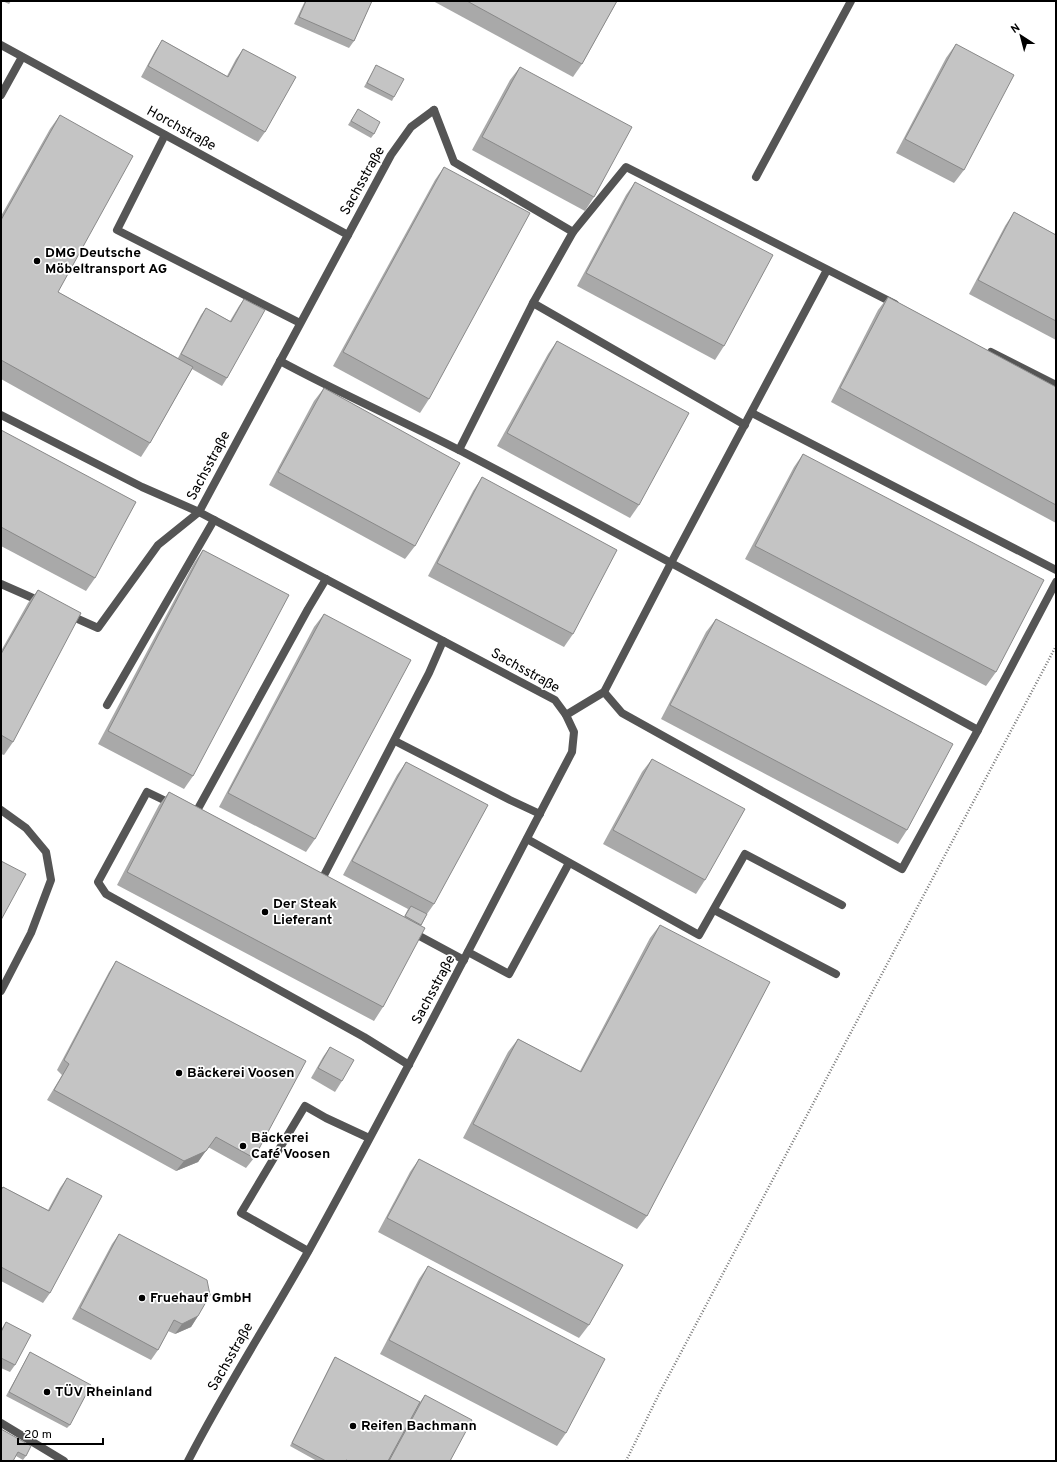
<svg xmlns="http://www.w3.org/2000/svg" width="1057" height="1462" font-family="Overpass,sans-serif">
	<rect width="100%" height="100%" fill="#fff"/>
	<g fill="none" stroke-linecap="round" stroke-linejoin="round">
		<polyline stroke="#777" stroke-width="2.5" stroke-dasharray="1 2" stroke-linecap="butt" points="626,1461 660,1392 1056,646"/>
		<g stroke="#555" stroke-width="8">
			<polyline points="1,95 22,57"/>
			<polyline points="434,110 454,162 573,232 533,303 459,450"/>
			<polyline points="165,135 117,230 300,323"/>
			<polyline points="756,177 851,1"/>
			<polyline points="573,232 626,167 895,304"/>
			<polyline points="533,303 745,425"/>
			<polyline points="991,352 1056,385"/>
			<path d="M280 361C339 393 401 420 461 451 635 542 806 636 978 730L1056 582"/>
			<polyline points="752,413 1056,570"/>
			<polyline points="1,415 142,487 199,512 158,545 98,628 69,615"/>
			<polyline points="1,584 42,602"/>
			<polyline points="604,692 622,713 902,869 978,730"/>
			<polyline points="107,705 214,520"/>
			<polyline points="566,715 604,692 671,563 827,270"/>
			<polyline points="395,741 510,800 540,814"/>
			<polyline points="172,804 147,792 98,882 106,894 364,1037 409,1065"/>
			<polyline points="1,810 26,828 46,852 51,880 31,933 1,991"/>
			<polyline points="194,816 308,609 326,579"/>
			<polyline points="527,839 699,935 745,854 842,905"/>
			<polyline points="319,883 320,883 429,673 443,641"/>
			<polyline points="714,910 836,974"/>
			<polyline points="412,932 464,960"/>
			<polyline points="468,952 509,974 569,863"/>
			<polyline points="308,1251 241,1213 305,1106 326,1118 369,1138"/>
			<polyline points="1,1423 64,1461"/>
		</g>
		<g stroke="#555" stroke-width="8">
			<polyline points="1,45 348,235"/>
			<path d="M188 1461C225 1389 269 1321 309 1250 400 1086 485 918 572 752L574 732 566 715 555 700 199 512 391 155 411 127 434 110"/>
		</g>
	</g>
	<g fill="#a9a9a9">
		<polygon points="2,1 11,1 9,4"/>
		<polygon points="305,1 372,1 354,41 349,48 294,24"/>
		<polygon points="433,1 617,1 582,64 573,77"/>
		<polygon points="162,40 227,76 236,59 243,49 265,132 258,142 141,77 155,51"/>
		<polygon points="956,44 964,170 954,183 896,153 946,58"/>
		<polygon points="376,65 394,97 392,101 364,87 374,69"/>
		<polygon points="520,67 594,197 585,211 472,150 510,80"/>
		<polygon points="358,109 374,134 371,138 348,125"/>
		<polygon points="60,115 58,292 178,358 201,315 206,308 230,321 239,306 244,299 227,378 222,386 192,369 150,443 141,457 1,379 1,216 50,129"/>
		<polygon points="444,167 429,399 420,413 333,366 435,180"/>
		<polygon points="635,182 724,346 715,360 577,286 626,195"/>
		<polygon points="1014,212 1056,235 1056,340 969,294 1005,226"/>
		<polygon points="888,297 1056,387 1056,523 831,402 878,310"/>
		<polygon points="557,341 639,505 630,518 497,446 548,354"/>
		<polygon points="324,388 415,546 405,559 269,485 314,401"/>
		<polygon points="1,430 95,578 86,591 1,546"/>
		<polygon points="803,454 996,672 986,686 745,559 794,467"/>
		<polygon points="482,477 573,634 564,647 428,576 473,491"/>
		<polygon points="203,550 193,776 184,789 98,744 194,563"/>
		<polygon points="38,590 13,742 4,755 1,754 1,651 28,603"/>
		<polygon points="324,614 315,839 306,852 219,807 314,627"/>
		<polygon points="716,619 907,830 898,844 661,719 706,632"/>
		<polygon points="652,759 705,880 696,894 603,844 642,772"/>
		<polygon points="406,762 434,904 427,914 421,926 383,1007 374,1021 117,885 159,805 169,792 404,917 408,909 343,875 397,775"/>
		<polygon points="660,925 647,1216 637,1229 463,1138 508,1052 518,1039 580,1071 650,938"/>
		<polygon points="116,961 254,1158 246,1168 208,1147 198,1162 176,1171 47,1100 62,1075 57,1070 109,972"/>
		<polygon points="330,1047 342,1081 335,1092 311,1078 323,1057"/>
		<polygon points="419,1159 589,1325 579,1338 378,1232 410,1172"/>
		<polygon points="67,1178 50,1293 43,1303 1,1281 1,1189 3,1187 48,1210 60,1188"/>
		<polygon points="119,1234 198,1316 191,1327 175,1334 168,1331 158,1350 151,1360 72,1319 112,1244"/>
		<polygon points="428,1266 566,1433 557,1446 380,1354 419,1279"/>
		<polygon points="6,1322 15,1365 10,1372 1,1368 1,1330"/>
		<polygon points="30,1352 70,1425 67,1428 6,1396"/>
		<polygon points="335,1357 420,1402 425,1395 450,1461 317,1461 290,1446 333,1360"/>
		<polygon points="1,1429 26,1456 23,1460 16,1456"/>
	</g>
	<g fill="#898989">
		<polygon points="216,1137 198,1162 176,1171 184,1161"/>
		<polygon points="198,1316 191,1327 175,1334 182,1324"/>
	</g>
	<g fill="#c4c4c4" stroke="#898989">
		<polygon points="306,1 372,1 354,41 299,17"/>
		<polygon points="467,1 617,1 582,64"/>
		<polygon points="162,40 228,77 243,49 296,77 265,132 148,66"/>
		<polygon points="956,44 1014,75 964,170 905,139"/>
		<polygon points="376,65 404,79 394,97 367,83"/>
		<polygon points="520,67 632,127 594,197 482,137"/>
		<polygon points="358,109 380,122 374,134 351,121"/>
		<polygon points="60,115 133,156 58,292 193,367 150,443 1,360 1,220"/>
		<polygon points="444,167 530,213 429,399 343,352"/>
		<polygon points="635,182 773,255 724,346 586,273"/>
		<polygon points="1014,212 1056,235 1056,321 978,280"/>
		<polygon points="888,297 1056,387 1056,505 840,388"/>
		<polygon points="244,299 265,310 227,378 181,354 206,308 231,322"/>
		<polygon points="557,341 689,413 639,505 507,433"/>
		<polygon points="324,388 460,463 415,546 278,472"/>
		<polygon points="1,430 136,502 95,578 1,527"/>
		<polygon points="803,454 1044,580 996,672 755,546"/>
		<polygon points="482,477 617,550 573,634 437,563"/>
		<polygon points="203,550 289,595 193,776 108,731"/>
		<polygon points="38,590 81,613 13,742 1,735 1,654"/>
		<polygon points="324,614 411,660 315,839 228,793"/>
		<polygon points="716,619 953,744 907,830 670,705"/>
		<polygon points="652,759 745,809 705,880 613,830"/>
		<polygon points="406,762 488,805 434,904 352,861"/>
		<polygon points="169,792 425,928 383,1007 127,872"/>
		<polygon points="1,861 26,874 1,920"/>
		<polygon points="411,906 427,914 421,925 405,916"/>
		<polygon points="660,925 770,982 647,1216 473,1124 518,1039 581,1072"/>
		<polygon points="116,961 306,1061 254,1158 216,1137 206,1151 184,1161 54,1090 69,1064 64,1060"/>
		<polygon points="330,1047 354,1060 342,1081 318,1068"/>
		<polygon points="419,1159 623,1265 589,1325 387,1218"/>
		<polygon points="67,1178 102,1196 50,1293 1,1267 1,1190 3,1187 49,1211"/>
		<polygon points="119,1234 207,1280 210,1295 198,1316 182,1324 174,1320 158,1350 80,1308"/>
		<polygon points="428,1266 605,1359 566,1433 389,1340"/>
		<polygon points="6,1322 31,1335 15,1365 1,1358 1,1332"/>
		<polygon points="30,1352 91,1385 70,1425 9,1392"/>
		<polygon points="335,1357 420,1402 388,1461 349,1461 346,1460 345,1461 326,1461 292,1443"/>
		<polygon points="425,1395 472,1420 450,1461 389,1461"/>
		<polygon points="1,1429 31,1446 26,1456 18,1452 13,1461 1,1461"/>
	</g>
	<g fill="#000" stroke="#fff" stroke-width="1.5">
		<circle cx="37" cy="261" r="4"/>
		<circle cx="265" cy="912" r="4"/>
		<circle cx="179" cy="1073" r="4"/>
		<circle cx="243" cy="1146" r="4"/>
		<circle cx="142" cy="1298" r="4"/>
		<circle cx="47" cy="1392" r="4"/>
		<circle cx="353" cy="1426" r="4"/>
	</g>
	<g text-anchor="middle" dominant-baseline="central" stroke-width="3.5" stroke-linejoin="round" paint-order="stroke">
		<g font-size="14" fill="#000" stroke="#fff">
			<text transform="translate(181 129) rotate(29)">Horchstraße</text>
			<text transform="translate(363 181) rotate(-61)">Sachsstraße</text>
			<text transform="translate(209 466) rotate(-62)">Sachsstraße</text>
			<text transform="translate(525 671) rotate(29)">Sachsstraße</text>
			<text transform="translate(434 990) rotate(-62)">Sachsstraße</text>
			<text transform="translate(231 1357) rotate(-60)">Sachsstraße</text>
		</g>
		<g font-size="14" font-weight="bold" fill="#000" stroke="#fff" text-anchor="start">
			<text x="45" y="253">DMG Deutsche<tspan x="45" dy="16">Möbeltransport AG</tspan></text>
			<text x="273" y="904">Der Steak<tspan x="273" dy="16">Lieferant</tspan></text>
			<text x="187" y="1073">Bäckerei Voosen</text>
			<text x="251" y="1138">Bäckerei<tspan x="251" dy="16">Café Voosen</tspan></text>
			<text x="150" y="1298">Fruehauf GmbH</text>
			<text x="55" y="1392">TÜV Rheinland</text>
			<text x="361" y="1426">Reifen Bachmann</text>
		</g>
	</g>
	<rect width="1057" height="1462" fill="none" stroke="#000000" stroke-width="4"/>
	<g transform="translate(1021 36) rotate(324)" stroke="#ffffff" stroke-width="3" paint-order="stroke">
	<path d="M0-3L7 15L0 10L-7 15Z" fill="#000000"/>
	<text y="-6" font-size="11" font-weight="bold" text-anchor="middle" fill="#000000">N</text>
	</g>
	<path d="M18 1438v6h85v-6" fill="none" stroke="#000000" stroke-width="2"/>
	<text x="24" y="1438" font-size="12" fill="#000000" stroke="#ffffff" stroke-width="3" paint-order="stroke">20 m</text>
</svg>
